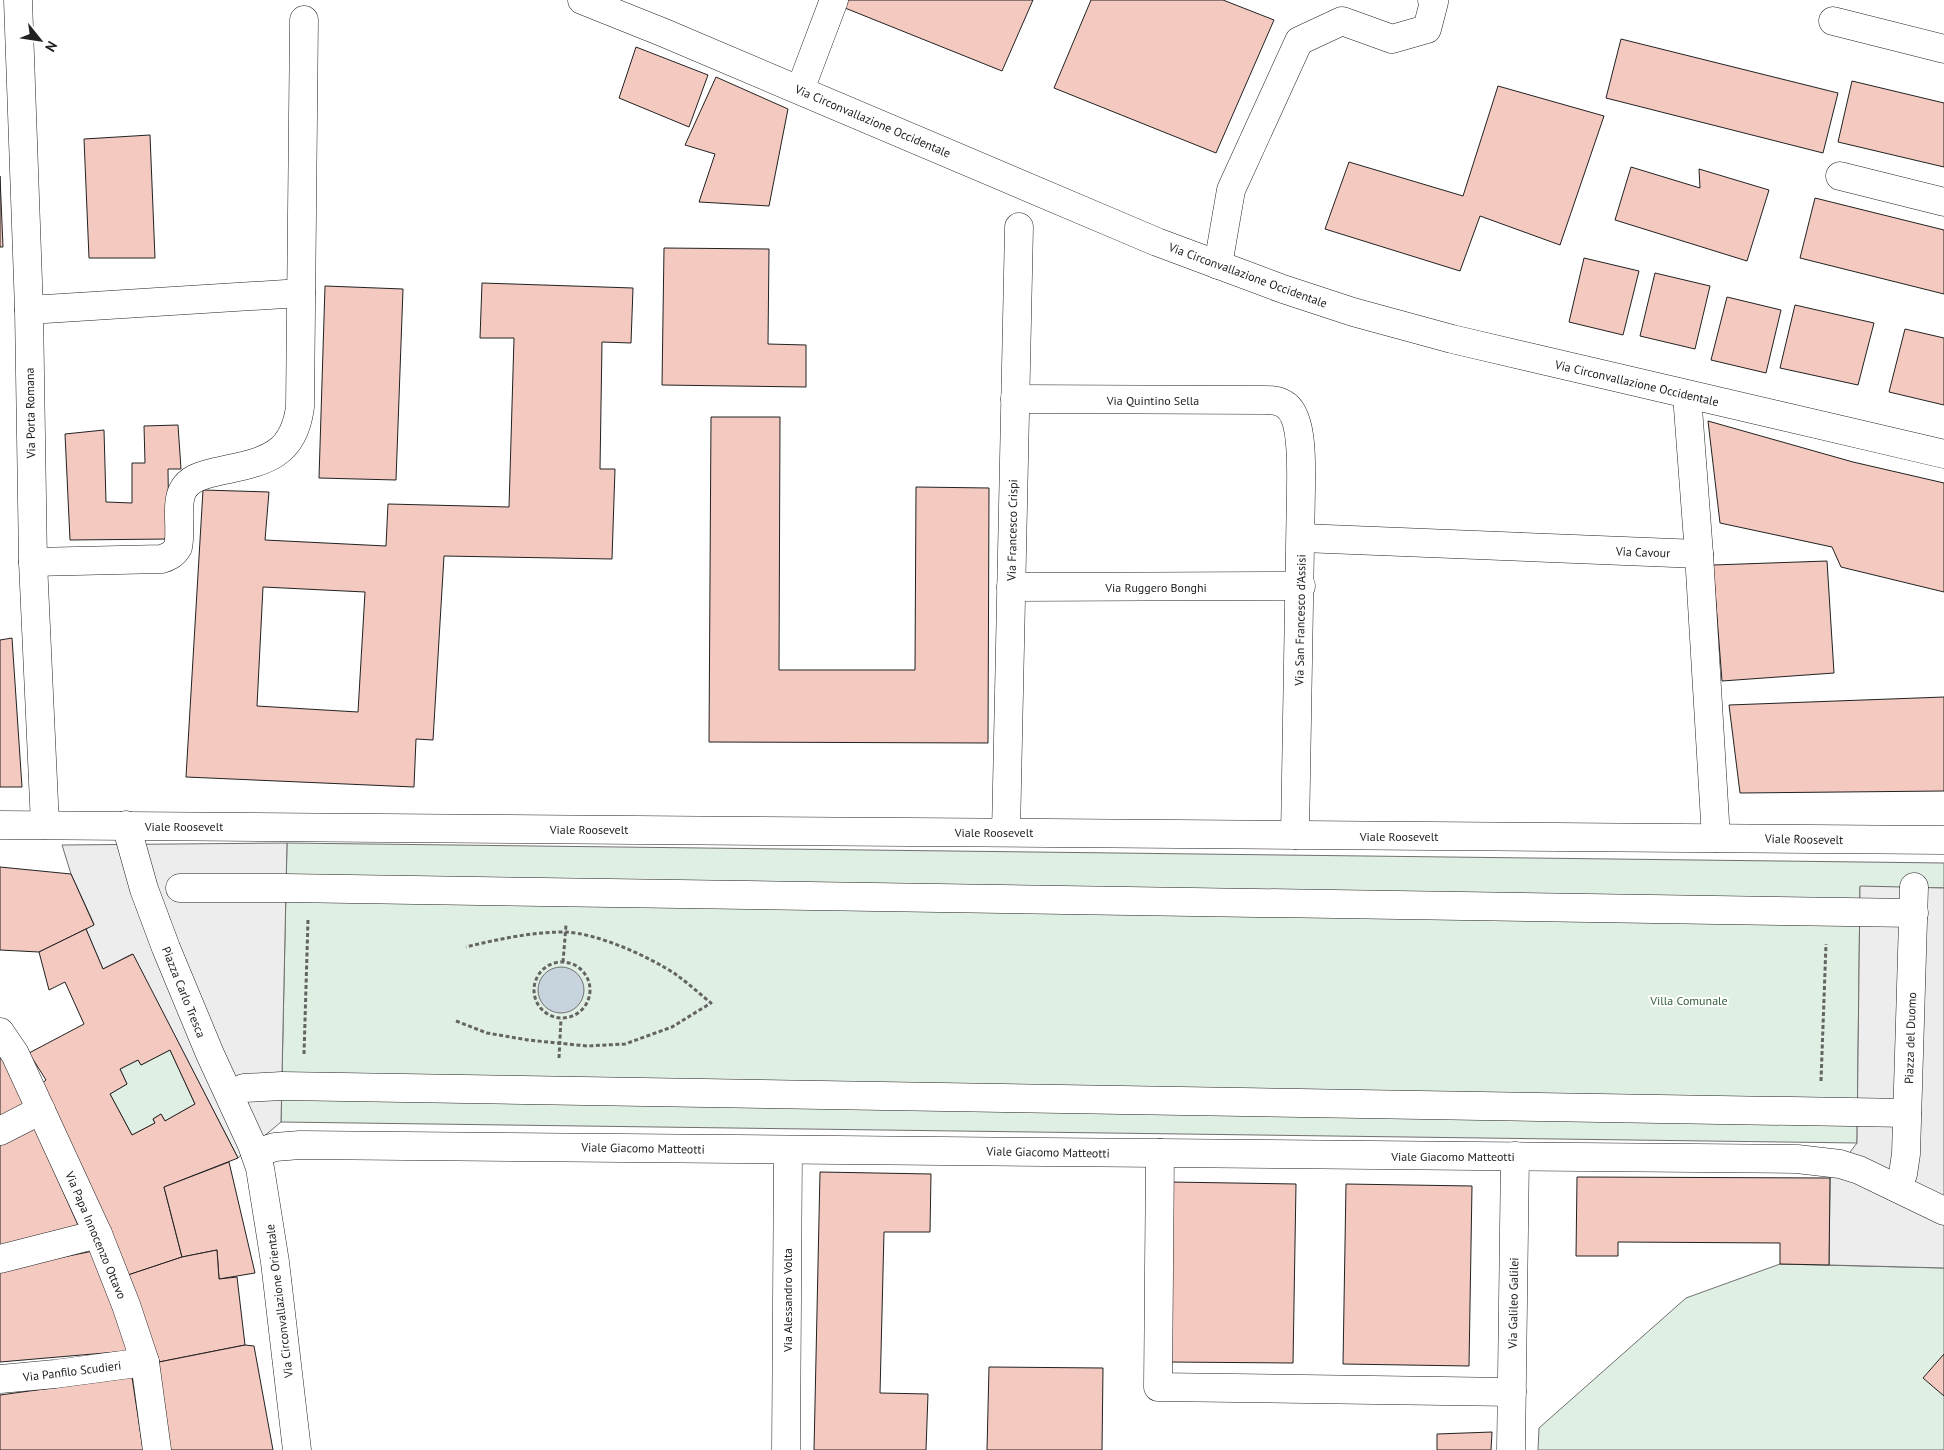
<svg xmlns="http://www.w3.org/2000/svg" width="1944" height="1450" font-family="'PT Sans',sans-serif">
	<rect width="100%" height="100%" fill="#fff"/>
	<g fill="#e0efe3" stroke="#6f6f6f">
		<polygon points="287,843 1944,863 1944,888 1860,887 1857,1143 281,1122"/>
		<polygon points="170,1050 195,1104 165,1121 161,1114 153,1119 155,1123 132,1135 110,1094 127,1084 120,1069 138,1060 141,1065"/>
		<polygon points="1780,1264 1944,1268 1944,1450 1538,1450 1539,1428 1686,1298"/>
	</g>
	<g fill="#ededed" stroke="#6f6f6f">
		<polygon points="287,843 281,1122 238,1158 132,954 103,969 86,929 94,924 71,874 62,845"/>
		<polygon points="1860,886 1944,888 1944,1268 1829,1265 1830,1178 1857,1143"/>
	</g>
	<circle fill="#c7d3dd" stroke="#6f6f6f" cx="561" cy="990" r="23"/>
	<g fill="#f3c9c0" stroke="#222" fill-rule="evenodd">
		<polygon points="842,0 1033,0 1002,71 840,6"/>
		<polygon points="1091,0 1223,0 1274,20 1216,153 1054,88"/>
		<polygon points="1621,39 1838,93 1823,153 1606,98"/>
		<polygon points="636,47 708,75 689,127 619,98"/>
		<polygon points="716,77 788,109 769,206 699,202 715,154 685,145"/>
		<polygon points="1852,81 1944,103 1944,167 1838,142"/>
		<polygon points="1498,86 1604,116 1560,245 1480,216 1460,271 1325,229 1349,162 1463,196"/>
		<polygon points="150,135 155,258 89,258 84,139"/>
		<polygon points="1631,167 1700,188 1699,169 1769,190 1747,261 1615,220"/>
		<polygon points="0,176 3,247 0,247"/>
		<polygon points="1815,198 1944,230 1944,294 1800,258"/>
		<polygon points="664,248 769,249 768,344 806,345 806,387 662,385"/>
		<polygon points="1584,258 1639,271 1623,335 1569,322"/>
		<polygon points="1655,273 1710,286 1695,349 1640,336"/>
		<path d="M482 283 633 288 631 343 602 342 600 469H615L612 559 444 556 433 740 416 739 414 787 186 777 203 490 269 492 265 540 386 546 388 504 509 507 514 338H480ZM263 587 365 592 358 712 257 706Z"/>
		<polygon points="325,286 403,289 396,480 319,478"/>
		<polygon points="1727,297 1781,310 1766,373 1711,360"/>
		<polygon points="1795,305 1874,323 1858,385 1780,368"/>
		<polygon points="1905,329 1944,338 1944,405 1889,392"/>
		<polygon points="711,417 780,417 779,670 915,670 916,487 989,488 988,743 709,742"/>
		<polygon points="1708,421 1853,462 1944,483 1944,592 1841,567 1832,547 1720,523"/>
		<polygon points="178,425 181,469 168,469 169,539 70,540 65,434 104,430 106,502 132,503 132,463 145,463 144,426"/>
		<polygon points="1827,561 1834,673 1722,681 1713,565"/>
		<polygon points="12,638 22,787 0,787 0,640"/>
		<polygon points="1944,697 1944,791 1740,793 1729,705"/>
		<polygon points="0,867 71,874 94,925 39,952 0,950"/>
		<path d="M86 929 103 969 133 954 238 1158 164 1187 182 1257 128 1275 39 1086 46 1080 29 1053 84 1024 65 982 49 990 39 952ZM170 1050 195 1104 165 1121 161 1114 153 1119 155 1123 132 1135 110 1094 127 1084 120 1069 138 1060 141 1065Z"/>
		<polygon points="0,1047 31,1105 0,1122"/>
		<polygon points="32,1122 78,1225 0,1249 0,1139"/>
		<polygon points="229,1162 255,1273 219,1279 217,1250 182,1257 164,1187"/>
		<polygon points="820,1172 931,1174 930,1232 884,1232 880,1393 928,1394 926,1450 814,1450"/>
		<polygon points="1577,1177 1830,1178 1829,1265 1780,1264 1780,1243 1618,1242 1618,1256 1576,1256"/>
		<polygon points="1170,1182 1296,1184 1293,1363 1168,1362"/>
		<polygon points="1346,1184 1472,1186 1469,1366 1343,1364"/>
		<polygon points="217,1250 219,1279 237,1277 245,1345 154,1363 128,1275 182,1257"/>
		<polygon points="93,1251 128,1351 0,1362 0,1270"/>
		<polygon points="245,1345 254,1346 273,1450 166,1450 154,1363"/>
		<polygon points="1944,1354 1944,1396 1923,1378"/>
		<polygon points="989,1367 1103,1368 1102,1450 987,1450"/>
		<polygon points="132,1377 143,1450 0,1450 0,1395"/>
		<polygon points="1492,1432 1491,1450 1437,1450 1437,1434"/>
	</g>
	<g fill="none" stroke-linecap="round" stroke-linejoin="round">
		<defs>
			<g id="minor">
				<polyline points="18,0 29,310 33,562 45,825"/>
				<polyline points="1833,21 1944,49"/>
				<polyline points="800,90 834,0"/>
				<polyline points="1840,176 1944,202"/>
				<polyline points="1218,265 1231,190 1299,41 1342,21 1392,39 1427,29 1434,2 1432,0"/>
				<polyline points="29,310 301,293"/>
				<polyline points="1687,395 1699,554"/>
				<path d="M1015 399 1265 400C1271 400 1278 400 1284 404 1304 415 1301 468 1301 489L1295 835"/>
				<polyline points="1302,538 1699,554 1716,838"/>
				<path d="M33 562 162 559C170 556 174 554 178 547 182 530 175 504 183 490 189 479 200 476 211 473 257 462 293 462 300 407L304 20"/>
				<polyline points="1011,587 1301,586"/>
				<polyline points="0,825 1944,840"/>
				<polyline points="126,825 144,889 166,948 210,1054 252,1145 260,1168 275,1262 297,1450"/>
				<polyline points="1006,832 1019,227"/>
				<polyline points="180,888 286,888 1914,913"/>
				<polyline points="0,1032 15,1054 98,1234 126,1305 145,1362 157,1450"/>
				<polyline points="244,1088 282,1086 1907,1113"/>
				<polyline points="0,1131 41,1110"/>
				<polyline points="255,1153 275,1147 300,1145 1797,1159 1840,1164 1859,1170 1944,1211"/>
				<polyline points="1160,1153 1158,1387 1512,1392"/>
				<polyline points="1897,1188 1903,1174 1906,1154 1914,887"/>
				<polyline points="0,1259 98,1234"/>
				<polyline points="0,1379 55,1374 145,1362"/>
				<polyline points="786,1450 788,1150"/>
				<polyline points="1511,1450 1515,1156"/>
			</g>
			<polyline id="major" points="582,0 662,32 1157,242 1283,289 1353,312 1452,339 1944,454"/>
		</defs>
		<use href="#minor" stroke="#222" stroke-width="29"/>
		<use href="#major" stroke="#222" stroke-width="29"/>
		<g stroke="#646464" stroke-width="3" stroke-dasharray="4 2.5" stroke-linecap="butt">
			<circle cx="562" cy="990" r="28"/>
			<polyline points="563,962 566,925"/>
			<path d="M456 1021 487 1033 528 1040 587 1046 625 1044 672 1027 711 1003C700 994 689 984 678 976 651 957 597 933 565 932 531 932 499 939 466 947"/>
			<polyline points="304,1054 308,920"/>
			<polyline points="559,1058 561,1019"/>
			<polyline points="1821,1081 1826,944"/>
		</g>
		<use href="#minor" stroke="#fff" stroke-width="28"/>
		<use href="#major" stroke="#fff" stroke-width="28"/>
	</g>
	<g text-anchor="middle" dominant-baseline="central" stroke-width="4" stroke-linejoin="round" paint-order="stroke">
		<g font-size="12" fill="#222" stroke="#fff">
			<text transform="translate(873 121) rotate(23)">Via Circonvallazione Occidentale</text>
			<text transform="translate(1248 275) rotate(20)">Via Circonvallazione Occidentale</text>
			<text transform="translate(1637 383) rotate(13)">Via Circonvallazione Occidentale</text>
			<text x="1153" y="400">Via Quintino Sella</text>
			<text transform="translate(30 413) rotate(-91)">Via Porta Romana</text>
			<text transform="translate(1012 530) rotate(-89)">Via Francesco Crispi</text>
			<text transform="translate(1643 552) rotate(2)">Via Cavour</text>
			<text x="1156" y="587">Via Ruggero Bonghi</text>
			<text transform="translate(1300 620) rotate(-89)">Via San Francesco d'Assisi</text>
			<text x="184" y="826">Viale Roosevelt</text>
			<text x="589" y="829">Viale Roosevelt</text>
			<text x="994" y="832">Viale Roosevelt</text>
			<text x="1399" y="836">Viale Roosevelt</text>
			<text transform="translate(1804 839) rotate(1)">Viale Roosevelt</text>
			<text transform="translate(184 992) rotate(68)">Piazza Carlo Tresca</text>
			<text transform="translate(1910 1038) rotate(-88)">Piazza del Duomo</text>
			<text transform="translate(643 1148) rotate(1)">Viale Giacomo Matteotti</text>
			<text transform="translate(1048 1152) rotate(1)">Viale Giacomo Matteotti</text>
			<text x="1453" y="1156">Viale Giacomo Matteotti</text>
			<text transform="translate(96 1235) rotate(67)">Via Papa Innocenzo Ottavo</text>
			<text transform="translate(787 1300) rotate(-90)">Via Alessandro Volta</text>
			<text transform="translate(279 1301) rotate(-97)">Via Circonvallazione Orientale</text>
			<text transform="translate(1513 1303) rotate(-89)">Via Galileo Galilei</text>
			<text transform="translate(72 1371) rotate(-7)">Via Panfilo Scudieri</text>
		</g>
		<g font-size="12" fill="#2f5e38" stroke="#fff">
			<text x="1689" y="1000">Villa Comunale</text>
		</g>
	</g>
	<g transform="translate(40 40) rotate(120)" stroke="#ffffff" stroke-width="4" paint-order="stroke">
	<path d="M0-4L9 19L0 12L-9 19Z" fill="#222222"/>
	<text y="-8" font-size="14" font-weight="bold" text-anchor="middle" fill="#222222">N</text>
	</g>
</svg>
